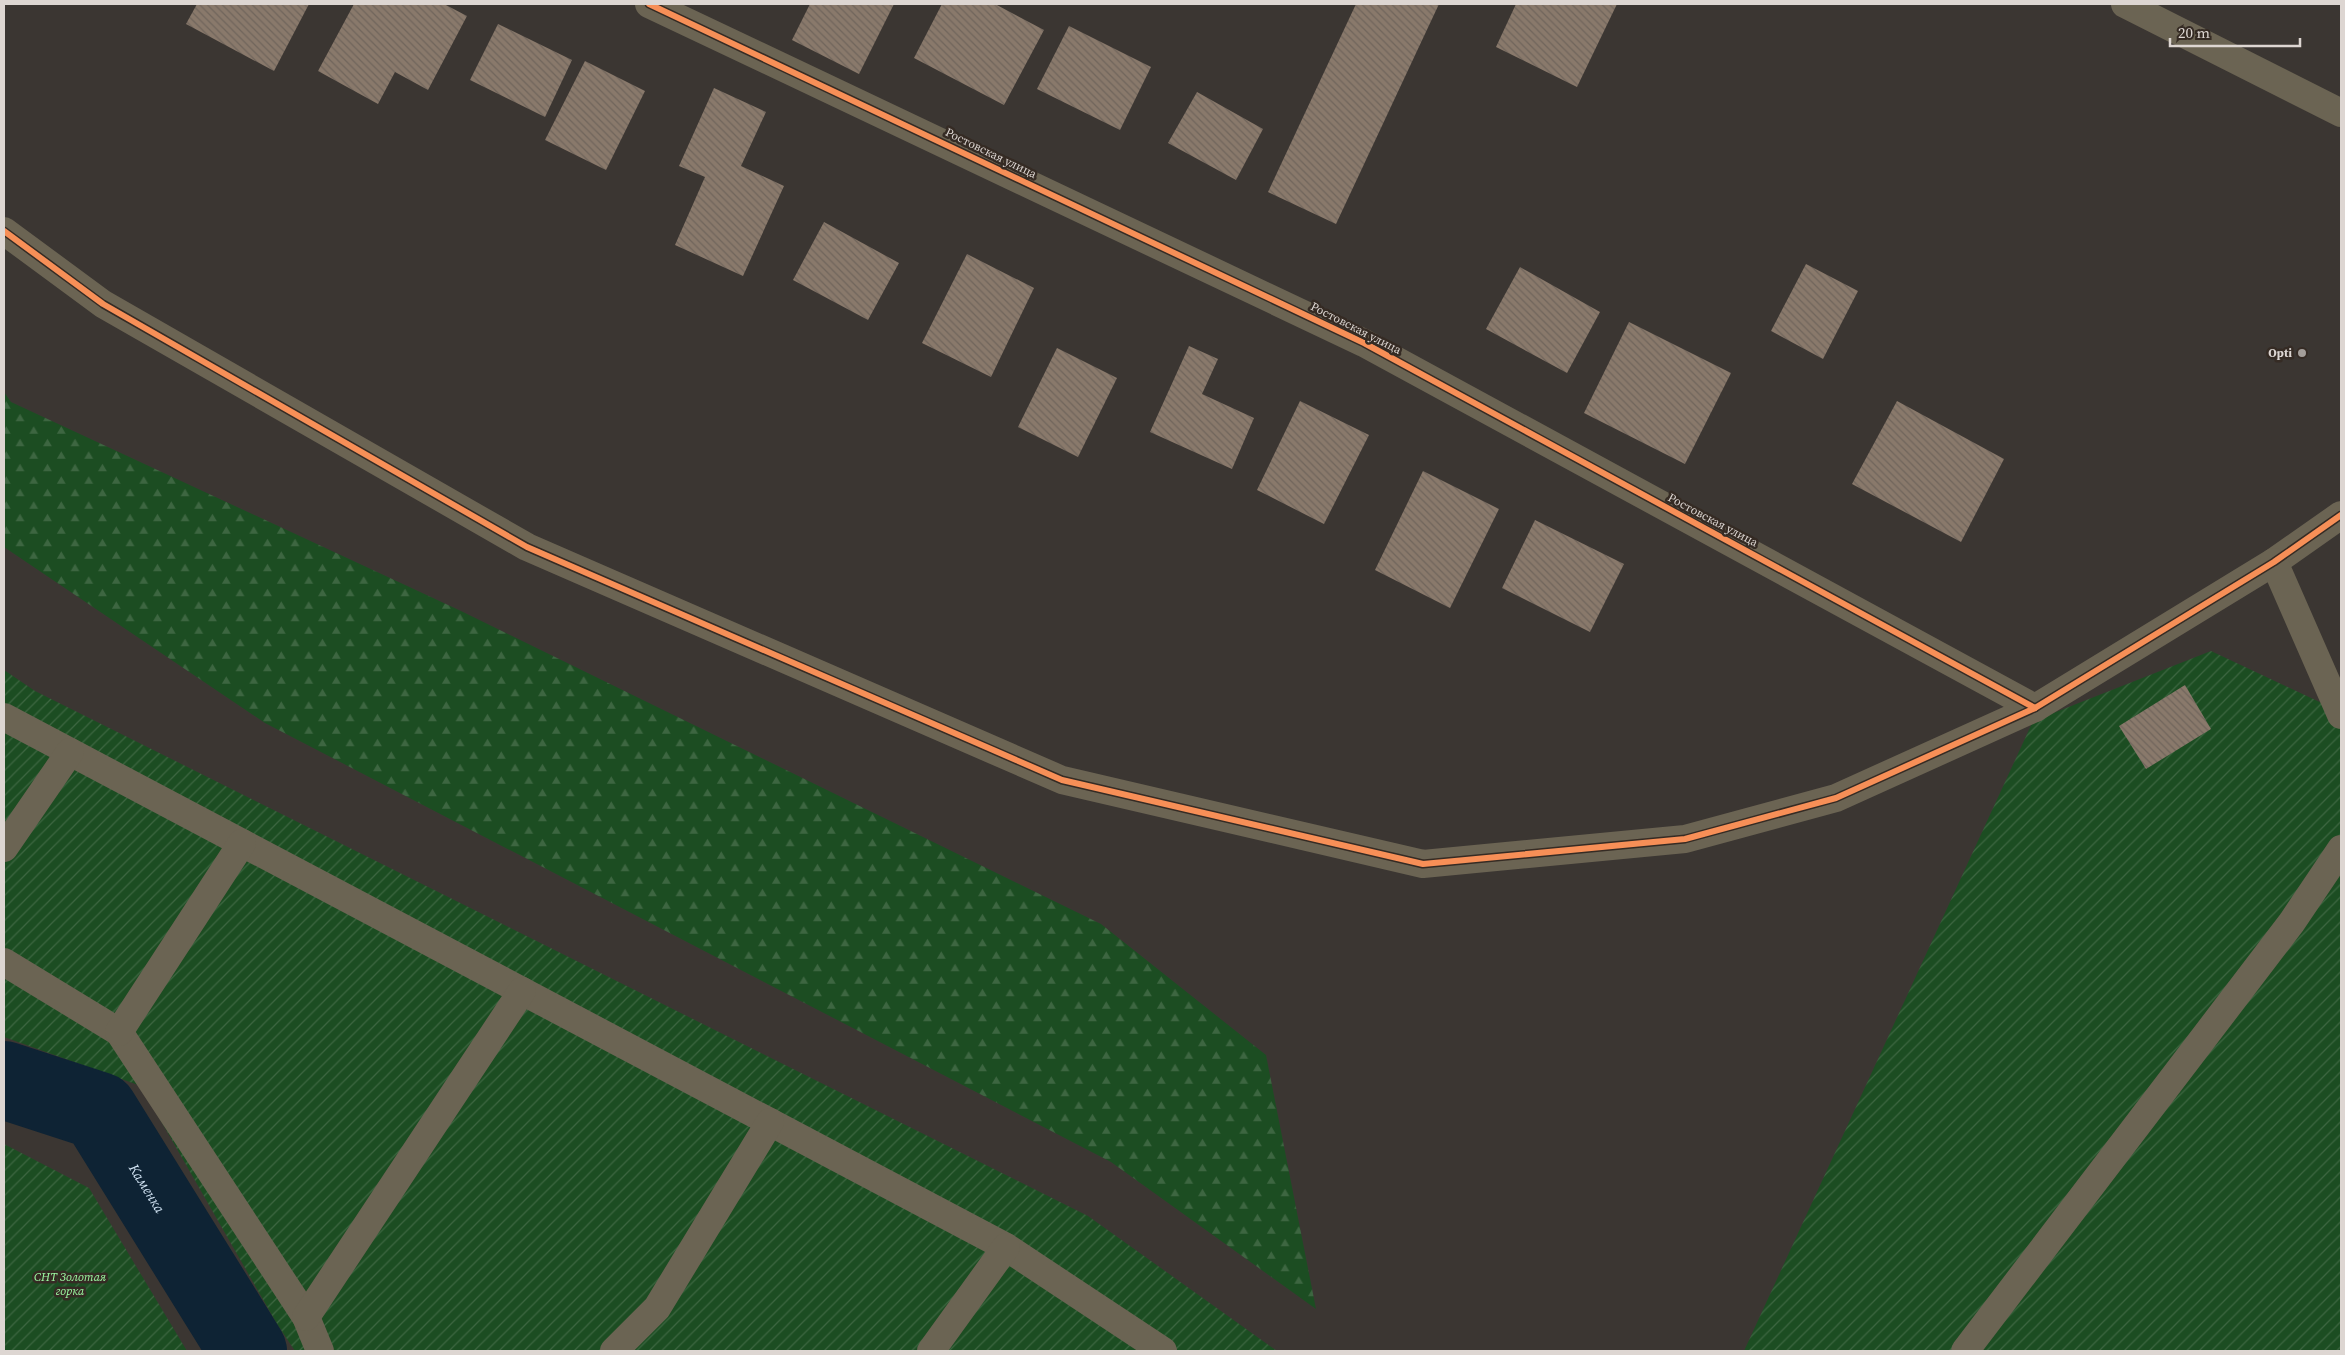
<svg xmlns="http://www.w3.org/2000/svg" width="2345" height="1355" font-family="'Source Serif 4',serif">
	<defs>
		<pattern id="forest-firs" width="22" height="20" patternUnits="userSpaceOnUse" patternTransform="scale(1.25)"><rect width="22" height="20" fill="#1c4d22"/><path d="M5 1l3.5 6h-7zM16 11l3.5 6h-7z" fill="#3d6641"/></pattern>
		<pattern id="garden-furrows" width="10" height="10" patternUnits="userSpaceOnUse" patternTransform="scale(1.25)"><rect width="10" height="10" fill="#1c4d22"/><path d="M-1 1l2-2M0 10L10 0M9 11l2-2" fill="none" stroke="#3d6641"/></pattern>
		<pattern id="building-back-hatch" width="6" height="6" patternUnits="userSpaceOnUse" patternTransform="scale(1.25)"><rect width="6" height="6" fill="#89796b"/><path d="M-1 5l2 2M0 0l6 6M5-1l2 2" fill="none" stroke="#70655c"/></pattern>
	</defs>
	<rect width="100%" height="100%" fill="#3b3632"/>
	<polygon fill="url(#forest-firs)" points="4,392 11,402 461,611 1101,924 1266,1055 1316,1309 1111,1162 265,723 4,547"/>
	<g fill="url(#garden-furrows)">
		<polygon points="2211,651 2341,712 2341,1351 1744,1351 2033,721"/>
		<polygon points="4,670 35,691 1088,1216 1277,1351 295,1351 277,1324 141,1086 4,1037"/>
		<polygon points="4,1144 89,1188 187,1351 4,1351"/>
	</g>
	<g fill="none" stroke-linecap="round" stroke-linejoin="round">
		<path stroke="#0e2334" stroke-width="78" id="s1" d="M4 1080 99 1111 248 1351"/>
	</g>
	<g fill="url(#building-back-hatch)">
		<polygon points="197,4 309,4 274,71 186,24"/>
		<polygon points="354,4 444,4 467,16 428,90 395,72 378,104 318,71"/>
		<polygon points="810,4 894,4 859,74 792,40"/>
		<polygon points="942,4 995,4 1044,30 1004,105 914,58"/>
		<polygon points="1356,4 1439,4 1336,224 1268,192"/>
		<polygon points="1516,4 1617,4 1577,87 1496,47"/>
		<polygon points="498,24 572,60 545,117 470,80"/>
		<polygon points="1069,26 1151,67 1120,130 1037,89"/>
		<polygon points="585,61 645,91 606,170 545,140"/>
		<polygon points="714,88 766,112 741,166 784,186 743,276 675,245 705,177 679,166"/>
		<polygon points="1197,92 1263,129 1236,180 1168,143"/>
		<polygon points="824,222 899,263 868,320 793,280"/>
		<polygon points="967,254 1034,288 991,377 922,343"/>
		<polygon points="1806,264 1858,291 1823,359 1771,331"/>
		<polygon points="1520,267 1600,312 1567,373 1486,329"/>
		<polygon points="1629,322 1731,373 1685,464 1584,413"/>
		<polygon points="1189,346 1218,359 1202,394 1254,418 1232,469 1150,432"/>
		<polygon points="1057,348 1117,378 1078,457 1018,427"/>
		<polygon points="1300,401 1369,435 1324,524 1257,490"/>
		<polygon points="1897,401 2004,459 1961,542 1852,484"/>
		<polygon points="1423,471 1499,509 1450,608 1375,570"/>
		<polygon points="1535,520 1624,564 1590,632 1502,588"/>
		<polygon points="2185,685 2211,729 2146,769 2119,726"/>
	</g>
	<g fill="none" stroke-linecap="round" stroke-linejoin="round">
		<g stroke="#6b6453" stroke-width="28">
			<polyline points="649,4 1364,343 2035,708"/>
			<polyline points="2125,4 2341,113"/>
			<polyline points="4,231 103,304 527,547 1062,780 1423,864 1685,839 1836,798 2035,708 2274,562 2341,515"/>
			<polyline points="2274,562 2341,715"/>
			<polyline points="4,717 1006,1247 1163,1351"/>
			<polyline points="4,848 70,752"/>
			<polyline points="4,962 119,1032 306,1317 320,1351"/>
			<polyline points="119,1032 242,843"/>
			<polyline points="306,1317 522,991"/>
			<polyline points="614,1351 657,1308 770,1122"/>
			<polyline points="931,1351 1006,1247"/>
			<polyline points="1965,1351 2292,922 2341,849"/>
		</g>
		<defs>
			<g id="cycleway">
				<polyline points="649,4 1364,343 2035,708"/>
				<polyline points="4,231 103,304 527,547 1062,780 1423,864 1685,839 1836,798 2035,708 2274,562 2341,515"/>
			</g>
		</defs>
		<use href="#cycleway" stroke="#352b24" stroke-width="9"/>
		<use href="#cycleway" stroke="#f78f57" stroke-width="6"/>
	</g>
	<circle fill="#a49e9a" stroke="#352b24" stroke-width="2" cx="2302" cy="353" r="5"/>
	<g text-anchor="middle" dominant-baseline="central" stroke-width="5" stroke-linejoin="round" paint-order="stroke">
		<g font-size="12" fill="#ddd6d2" stroke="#352b24">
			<text transform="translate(991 153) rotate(26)">Ростовская улица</text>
			<text transform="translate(1356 328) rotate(27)">Ростовская улица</text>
			<text transform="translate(1713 520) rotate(28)">Ростовская улица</text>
		</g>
		<g font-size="12" font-weight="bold" fill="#ddd6d2" stroke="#352b24" text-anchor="end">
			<text x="2292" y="353">Opti</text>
		</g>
		<g font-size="12" font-style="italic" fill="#9bf8a1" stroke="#352b24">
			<text x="70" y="1277">СНТ Золотая<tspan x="70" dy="14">горка</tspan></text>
		</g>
		<g font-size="14" font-style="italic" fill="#d2e4f4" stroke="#352b24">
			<text stroke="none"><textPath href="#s1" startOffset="191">Каменка</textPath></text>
		</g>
	</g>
	<rect width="2345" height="1355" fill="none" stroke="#ddd6d2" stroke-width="10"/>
	<path d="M2170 38v8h130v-8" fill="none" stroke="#ddd6d2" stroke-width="2.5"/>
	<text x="2178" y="38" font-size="15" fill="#ddd6d2" stroke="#352b24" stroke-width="4" paint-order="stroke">20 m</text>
</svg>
